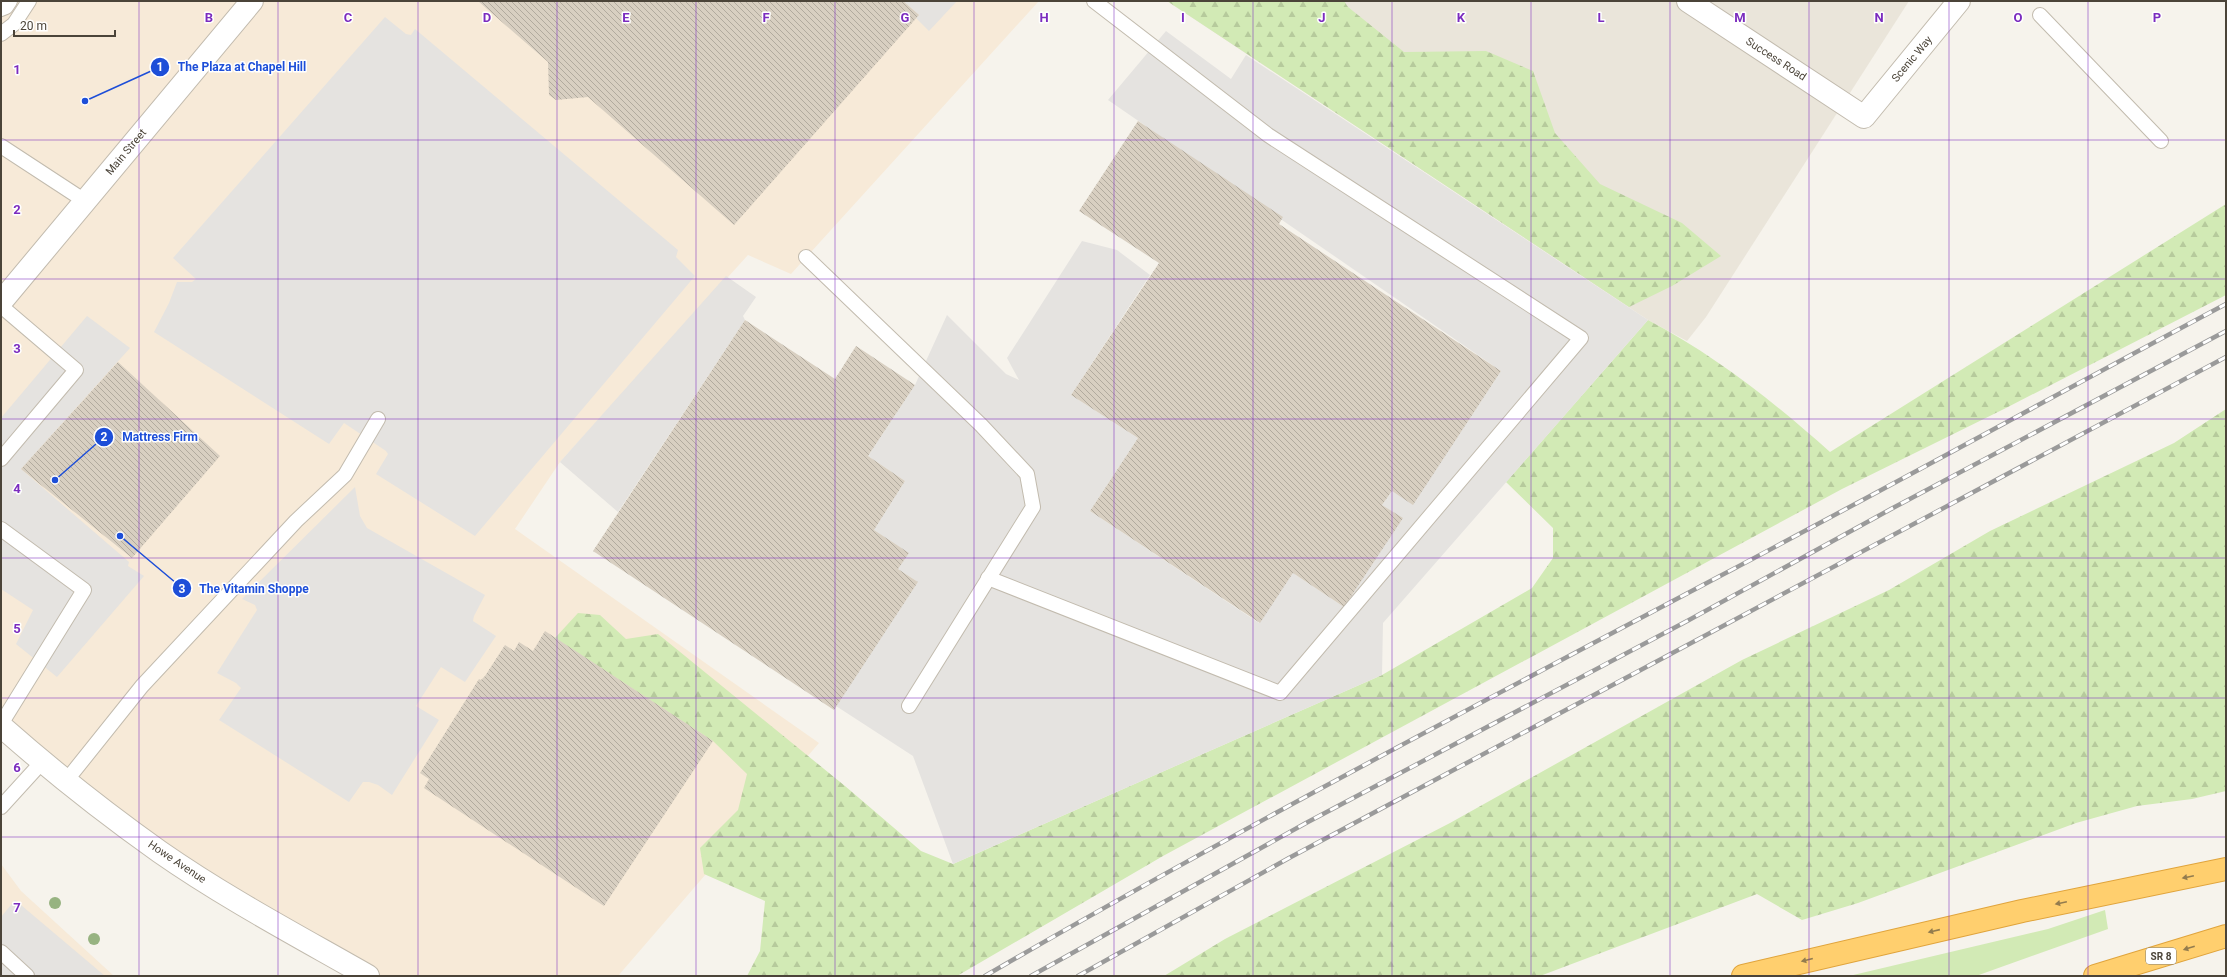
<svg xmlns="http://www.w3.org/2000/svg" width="2227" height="977" font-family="Roboto,sans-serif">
	<defs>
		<pattern id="forest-firs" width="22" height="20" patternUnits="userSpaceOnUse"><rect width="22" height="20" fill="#d2eab5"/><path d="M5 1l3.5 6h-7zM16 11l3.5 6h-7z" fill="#b6ca9c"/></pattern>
		<pattern id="building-back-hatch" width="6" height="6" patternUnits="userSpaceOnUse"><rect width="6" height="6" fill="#d8cfc1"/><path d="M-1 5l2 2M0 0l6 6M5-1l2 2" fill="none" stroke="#b1aa9e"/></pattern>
	</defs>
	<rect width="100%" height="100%" fill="#f6f3ec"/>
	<polygon fill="#eae5da" points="1167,1 1909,1 1706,317 1687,341 1648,320"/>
	<g fill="#f7ead8">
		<polygon points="1,1 1039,1 791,274 748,255 560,462 515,529 819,743 618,976 368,976 210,885 1,726"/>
		<polygon points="1,864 21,891 114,976 1,976"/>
	</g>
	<polygon fill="#d2eab5" points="2105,910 2108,929 1976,976 1849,976 2048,929"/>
	<g fill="url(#forest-firs)">
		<polygon points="1167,1 1344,1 1348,7 1404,52 1486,51 1533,71 1555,133 1600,184 1682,223 1721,256 1672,286 1629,307"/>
		<path d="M2226 204V295L2006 408 1842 489 1163 856 957 976H747L760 951 765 901 704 874 700 848 738 810 747 774 713 741 555 638 578 613 600 615 626 639 658 634 845 786 921 851 953 864 1382 675 1532 588 1553 558V528L1506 482 1648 320C1716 356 1774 402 1830 452Z"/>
		<polygon points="2226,409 2226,791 2192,799 2137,806 2076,823 1858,903 1802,920 1757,894 1540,976 1164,976 1225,939 1450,823 1742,660 1889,590 1990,531 2174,443"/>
	</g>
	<g fill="#e5e3e0">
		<polygon points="903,1 957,1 929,31 916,18 919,15"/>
		<polygon points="385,17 406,34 411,35 415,29 678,250 676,257 695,276 475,536 376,474 388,454 386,451 344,423 329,444 154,332 169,303 177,282 192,282 196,279 173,258"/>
		<polygon points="1166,31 1231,79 1246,55 1648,320 1383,623 1382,675 953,864 913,756 836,706 918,582 898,569 908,553 874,530 905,481 868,456 915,385 947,315 1006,374 1019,380 1007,358 1082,241 1117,250 1150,275 1071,395 1138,438 1090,511 1259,623 1293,573 1344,607 1402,518 1382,505 1392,491 1413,504 1501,371 1108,100"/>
		<polygon points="726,276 756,297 743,316 745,320 618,512 560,462"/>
		<polygon points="87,316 130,348 21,469 129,562 128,566 144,576 57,677 16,644 33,610 1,589 1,418"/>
		<polygon points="355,487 360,516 367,528 485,595 474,616 473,621 496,636 465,682 441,667 416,706 439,720 392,795 378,785 369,782 363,782 349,802 219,720 241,688 236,683 217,673 257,610 255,605 242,599"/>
		<polygon points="15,900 105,976 1,976 1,917"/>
	</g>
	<g fill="url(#building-back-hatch)">
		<polygon points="478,1 903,1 919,15 734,225 588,97 556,100 549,95 548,62"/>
		<polygon points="1138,121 1283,217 1279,224 1501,371 1413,505 1392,491 1382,505 1403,518 1344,607 1293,573 1260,623 1090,511 1138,438 1071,395 1159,263 1079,211"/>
		<polygon points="745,320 835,379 856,346 915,385 868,456 905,481 874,530 909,553 898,569 918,582 834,710 593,551"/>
		<polygon points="118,362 220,456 132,558 21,469"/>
		<polygon points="545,631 713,741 604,906 424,788 429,779 420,773 479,679 481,680 485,676 505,645 514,651 519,642 533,651"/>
	</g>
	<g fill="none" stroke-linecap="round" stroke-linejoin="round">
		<defs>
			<g id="service">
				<polyline points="1,9 6,7 10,1"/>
				<polyline points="2040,15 2161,141"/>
				<polyline points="1,34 14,24 29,1"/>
				<polyline points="1,146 85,201"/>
				<polyline points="806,257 981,425 1027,474 1033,507 909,706"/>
				<polyline points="1,306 76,370 1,459"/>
				<polyline points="1,529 84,590 1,724"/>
				<polyline points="988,578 1280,693 1581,338 1268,135 1094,1"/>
				<polyline points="66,781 142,686 296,521 345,475 378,419"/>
				<polyline points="1,807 42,762"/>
				<polyline points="1,952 27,976"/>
			</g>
			<polyline id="minor" points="1688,1 1864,117 1959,1"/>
			<g id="tertiary">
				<polyline points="1,302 252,1"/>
				<path d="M1 726C52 771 105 813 160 852 226 898 298 936 368 976"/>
			</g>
			<g id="motorway">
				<polyline points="1743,976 2022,911 2226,869"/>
				<polyline points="2095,976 2226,936"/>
			</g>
		</defs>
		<use href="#service" stroke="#c2bbae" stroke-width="16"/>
		<use href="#minor" stroke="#c2bbae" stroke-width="24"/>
		<use href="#tertiary" stroke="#c2bbae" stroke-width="24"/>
		<use href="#motorway" stroke="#e0a43c" stroke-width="24"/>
		<use href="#service" stroke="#fff" stroke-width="14"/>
		<use href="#minor" stroke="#fff" stroke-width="22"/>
		<use href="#tertiary" stroke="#fff" stroke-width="22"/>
		<use href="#motorway" stroke="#ffcf6e" stroke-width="22"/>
		<defs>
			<g id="rail">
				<path d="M985 976C1226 836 1473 707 1720 576 1889 487 2057 394 2226 304"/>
				<polyline points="1031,976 1306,823 1689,620 1891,509 2226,331"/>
				<polyline points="1078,976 1289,858 2226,357"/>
			</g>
		</defs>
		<use href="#rail" stroke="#9a9a9a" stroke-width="4.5"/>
		<use href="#rail" stroke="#fff" stroke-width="3" stroke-dasharray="9" stroke-linecap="butt"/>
	</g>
	<g fill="#97b381">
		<circle cx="55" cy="903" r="6"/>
		<circle cx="94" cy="939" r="6"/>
	</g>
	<defs><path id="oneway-solid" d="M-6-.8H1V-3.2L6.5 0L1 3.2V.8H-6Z"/></defs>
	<g fill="#937c4e">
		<use href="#oneway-solid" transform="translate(2188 877) rotate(168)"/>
		<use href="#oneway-solid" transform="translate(2061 903) rotate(168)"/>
		<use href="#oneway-solid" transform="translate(1934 931) rotate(167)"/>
		<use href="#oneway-solid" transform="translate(2189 948) rotate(163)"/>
		<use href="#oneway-solid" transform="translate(1807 960) rotate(166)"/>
	</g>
	<path fill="none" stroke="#7b2cbf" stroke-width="1" stroke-opacity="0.55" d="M139 1V976M278 1V976M418 1V976M557 1V976M696 1V976M835 1V976M974 1V976M1114 1V976M1253 1V976M1392 1V976M1531 1V976M1670 1V976M1809 1V976M1949 1V976M2088 1V976M1 140H2226M1 279H2226M1 419H2226M1 558H2226M1 698H2226M1 837H2226"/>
	<g text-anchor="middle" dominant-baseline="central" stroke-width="3" stroke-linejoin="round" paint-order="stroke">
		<rect fill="#fff" stroke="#817c74" stroke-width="1" x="2146" y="948" width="30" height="16" rx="3"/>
		<g font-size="10" font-weight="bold" fill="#4b4439">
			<text x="2161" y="956">SR 8</text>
		</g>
		<g font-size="11" fill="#4b4439" stroke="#fff">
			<text transform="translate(1776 59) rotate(33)">Success Road</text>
			<text transform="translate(1912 59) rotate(-50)">Scenic Way</text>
			<text transform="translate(126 152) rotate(-50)">Main Street</text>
			<text transform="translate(177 862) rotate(34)">Howe Avenue</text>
		</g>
	</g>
	<g font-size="13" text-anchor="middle" font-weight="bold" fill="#7b2cbf" stroke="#fff" stroke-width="3" stroke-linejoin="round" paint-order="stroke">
		<text x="209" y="22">B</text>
		<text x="348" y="22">C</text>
		<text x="487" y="22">D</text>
		<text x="626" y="22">E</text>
		<text x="766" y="22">F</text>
		<text x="905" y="22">G</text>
		<text x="1044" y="22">H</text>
		<text x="1183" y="22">I</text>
		<text x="1322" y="22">J</text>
		<text x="1461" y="22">K</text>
		<text x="1601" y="22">L</text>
		<text x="1740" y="22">M</text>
		<text x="1879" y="22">N</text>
		<text x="2018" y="22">O</text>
		<text x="2157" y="22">P</text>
		<text x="17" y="74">1</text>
		<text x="17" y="214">2</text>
		<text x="17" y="353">3</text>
		<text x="17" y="493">4</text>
		<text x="17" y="633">5</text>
		<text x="17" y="772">6</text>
		<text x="17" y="912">7</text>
	</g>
	<path fill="none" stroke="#1d4ed8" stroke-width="1.5" d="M85 101L160 67M55 480L104 437M120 536L182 588"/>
	<g fill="#1d4ed8" stroke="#fff" stroke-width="1.5">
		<circle cx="85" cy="101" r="4"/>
		<circle cx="55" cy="480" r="4"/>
		<circle cx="120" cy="536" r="4"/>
		<circle cx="160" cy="67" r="10"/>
		<circle cx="104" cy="437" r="10"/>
		<circle cx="182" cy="588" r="10"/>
	</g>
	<g font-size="12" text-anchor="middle" font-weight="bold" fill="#fff">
		<text x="160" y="71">1</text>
		<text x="104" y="441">2</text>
		<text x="182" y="593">3</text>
	</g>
	<g font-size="12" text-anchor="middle" font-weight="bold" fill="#1d4ed8" stroke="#fff" stroke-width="3" stroke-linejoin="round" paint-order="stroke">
		<text x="242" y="71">The Plaza at Chapel Hill</text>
		<text x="160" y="441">Mattress Firm</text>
		<text x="254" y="593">The Vitamin Shoppe</text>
	</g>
	<rect width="2227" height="977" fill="none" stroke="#4b4439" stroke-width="4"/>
	<path d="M14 30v6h101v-6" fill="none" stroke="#4b4439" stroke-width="2"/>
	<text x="20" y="30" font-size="12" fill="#4b4439" stroke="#ffffff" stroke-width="3" paint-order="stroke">20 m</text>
</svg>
